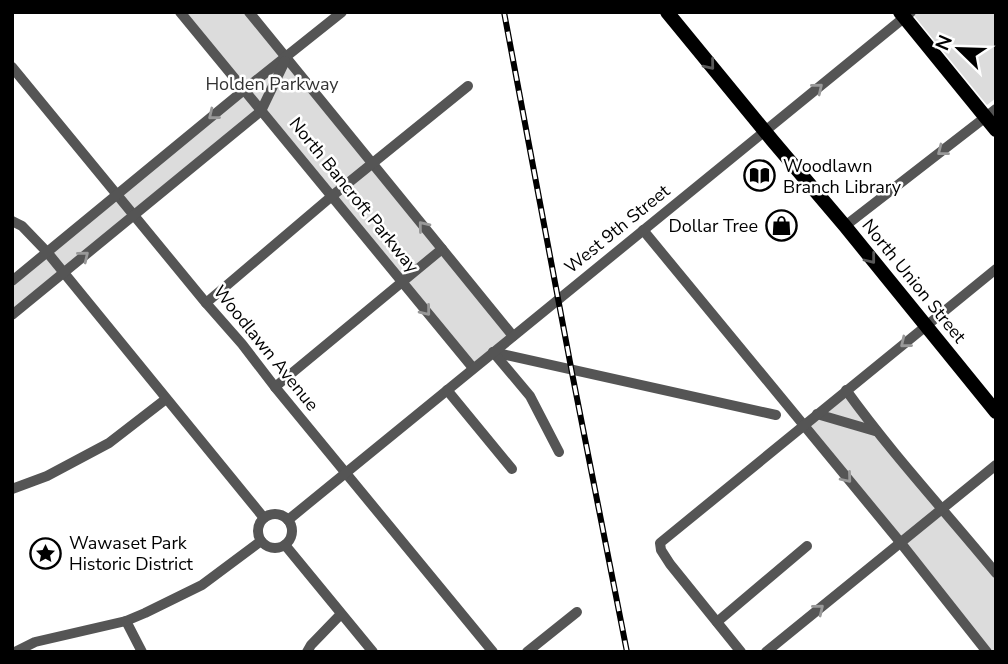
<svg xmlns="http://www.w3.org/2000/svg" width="1008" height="664" font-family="'Nunito Sans',sans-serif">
	<rect width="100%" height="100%" fill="#fff"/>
	<g fill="#dcdcdc">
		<polygon points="180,12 249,12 513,336 473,368 261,111 12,315 12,281 244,90"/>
		<polygon points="911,12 996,12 996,98 987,105"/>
		<polygon points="846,390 996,573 996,652 987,652 803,425"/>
	</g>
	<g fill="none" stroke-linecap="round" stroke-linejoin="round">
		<g stroke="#555" stroke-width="10">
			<polyline points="180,12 473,368"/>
			<polyline points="249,12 513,336"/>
			<polyline points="12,67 206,303 242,344 275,387 493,652"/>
			<polyline points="12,221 22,226 47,252 264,518"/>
			<polyline points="845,226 996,109"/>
			<polyline points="643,230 900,542 987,652"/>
			<polyline points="12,281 244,90 342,12"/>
			<polyline points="206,303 332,196 468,86"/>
			<polyline points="12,315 261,111 285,61"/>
			<polyline points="493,352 776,415"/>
			<polyline points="493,352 530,396 559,452"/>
			<polyline points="275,387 442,249"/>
			<polyline points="447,390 512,469"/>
			<path d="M846 390C892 454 946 512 996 573"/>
			<polyline points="817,414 875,431"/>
			<polyline points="12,489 47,476 109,443 166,399"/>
			<circle cx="275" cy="531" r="17"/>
			<polyline points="288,520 911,12"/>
			<polyline points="285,545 373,652"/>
			<polyline points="126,621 142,652"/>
			<polyline points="717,622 807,546"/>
			<polyline points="15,652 35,642 126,621 145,613 202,585 261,541"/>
			<polyline points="307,652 311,645 341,614"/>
			<polyline points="527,652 577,612"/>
			<polyline points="741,652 670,564 661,550 660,543 996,269"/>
			<polyline points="766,652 996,465"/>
		</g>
		<g stroke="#000" stroke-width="14">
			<polyline points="667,12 772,140 845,226 996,412"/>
			<polyline points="900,12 996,130"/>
		</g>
		<defs>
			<polyline id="rail" points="504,12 573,378 627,652"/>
		</defs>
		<use href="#rail" stroke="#000" stroke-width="6"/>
		<use href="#rail" stroke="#fff" stroke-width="3.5" stroke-dasharray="10" stroke-linecap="butt"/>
	</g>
	<defs><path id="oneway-chevron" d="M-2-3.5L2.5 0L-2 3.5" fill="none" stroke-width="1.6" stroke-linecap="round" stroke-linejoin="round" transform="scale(1.75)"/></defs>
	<g stroke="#595959">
		<use href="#oneway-chevron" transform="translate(710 65) rotate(51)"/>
		<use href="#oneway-chevron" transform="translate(871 259) rotate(52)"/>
	</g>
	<g stroke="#999">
		<use href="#oneway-chevron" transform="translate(818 88) rotate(-39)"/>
		<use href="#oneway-chevron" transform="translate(213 115) rotate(141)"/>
		<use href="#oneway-chevron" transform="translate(942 151) rotate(142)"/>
		<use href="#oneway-chevron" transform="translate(423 226) rotate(-129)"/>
		<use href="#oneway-chevron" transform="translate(84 256) rotate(-39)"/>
		<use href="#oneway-chevron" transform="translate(426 311) rotate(51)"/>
		<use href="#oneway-chevron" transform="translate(905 343) rotate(141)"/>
		<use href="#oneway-chevron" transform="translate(847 478) rotate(50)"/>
		<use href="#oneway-chevron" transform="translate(819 609) rotate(-39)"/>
	</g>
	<defs>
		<symbol id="library-ring" viewBox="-11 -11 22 22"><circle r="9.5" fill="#fff" stroke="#000" stroke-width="1.5"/><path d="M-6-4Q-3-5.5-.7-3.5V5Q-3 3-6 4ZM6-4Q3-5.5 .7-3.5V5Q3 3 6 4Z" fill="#000"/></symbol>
		<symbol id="shop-ring" viewBox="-11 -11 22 22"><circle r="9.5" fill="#fff" stroke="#000" stroke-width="1.5"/><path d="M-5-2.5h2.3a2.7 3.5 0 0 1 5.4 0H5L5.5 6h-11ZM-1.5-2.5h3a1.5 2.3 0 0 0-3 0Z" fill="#000"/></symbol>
		<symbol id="sight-ring" viewBox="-11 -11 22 22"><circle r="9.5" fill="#fff" stroke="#000" stroke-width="1.5"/><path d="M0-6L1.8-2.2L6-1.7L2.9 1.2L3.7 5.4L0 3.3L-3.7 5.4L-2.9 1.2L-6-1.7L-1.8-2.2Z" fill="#000"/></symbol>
	</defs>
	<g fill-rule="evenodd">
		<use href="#library-ring" x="742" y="158" width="35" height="35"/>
		<use href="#shop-ring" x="764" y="208" width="35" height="35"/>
		<use href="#sight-ring" x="28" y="536" width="35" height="35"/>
	</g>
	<g text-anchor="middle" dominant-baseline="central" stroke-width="5" stroke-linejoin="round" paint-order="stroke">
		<g font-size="18" fill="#333" stroke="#fff">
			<text x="272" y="84">Holden Parkway</text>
		</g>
		<g font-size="18" fill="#000" stroke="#fff" text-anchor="start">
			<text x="783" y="166">Woodlawn<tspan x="783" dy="21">Branch Library</tspan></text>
			<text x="758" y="226" text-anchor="end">Dollar Tree</text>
			<text x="69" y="543">Wawaset Park<tspan x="69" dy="21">Historic District</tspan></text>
		</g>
		<g font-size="18" fill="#000" stroke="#fff">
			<text transform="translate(354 195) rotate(51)">North Bancroft Parkway</text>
			<text transform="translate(617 229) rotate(-39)">West 9th Street</text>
			<text transform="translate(914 281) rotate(51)">North Union Street</text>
			<text transform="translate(266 348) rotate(51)">Woodlawn Avenue</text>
		</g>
	</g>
	<rect width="1008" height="664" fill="none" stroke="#000000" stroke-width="28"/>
	<g transform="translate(959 49) rotate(293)" stroke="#ffffff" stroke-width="5" paint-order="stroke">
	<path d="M0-5L12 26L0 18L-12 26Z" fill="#000000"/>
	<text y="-10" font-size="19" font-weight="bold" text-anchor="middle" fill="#000000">N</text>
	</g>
</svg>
